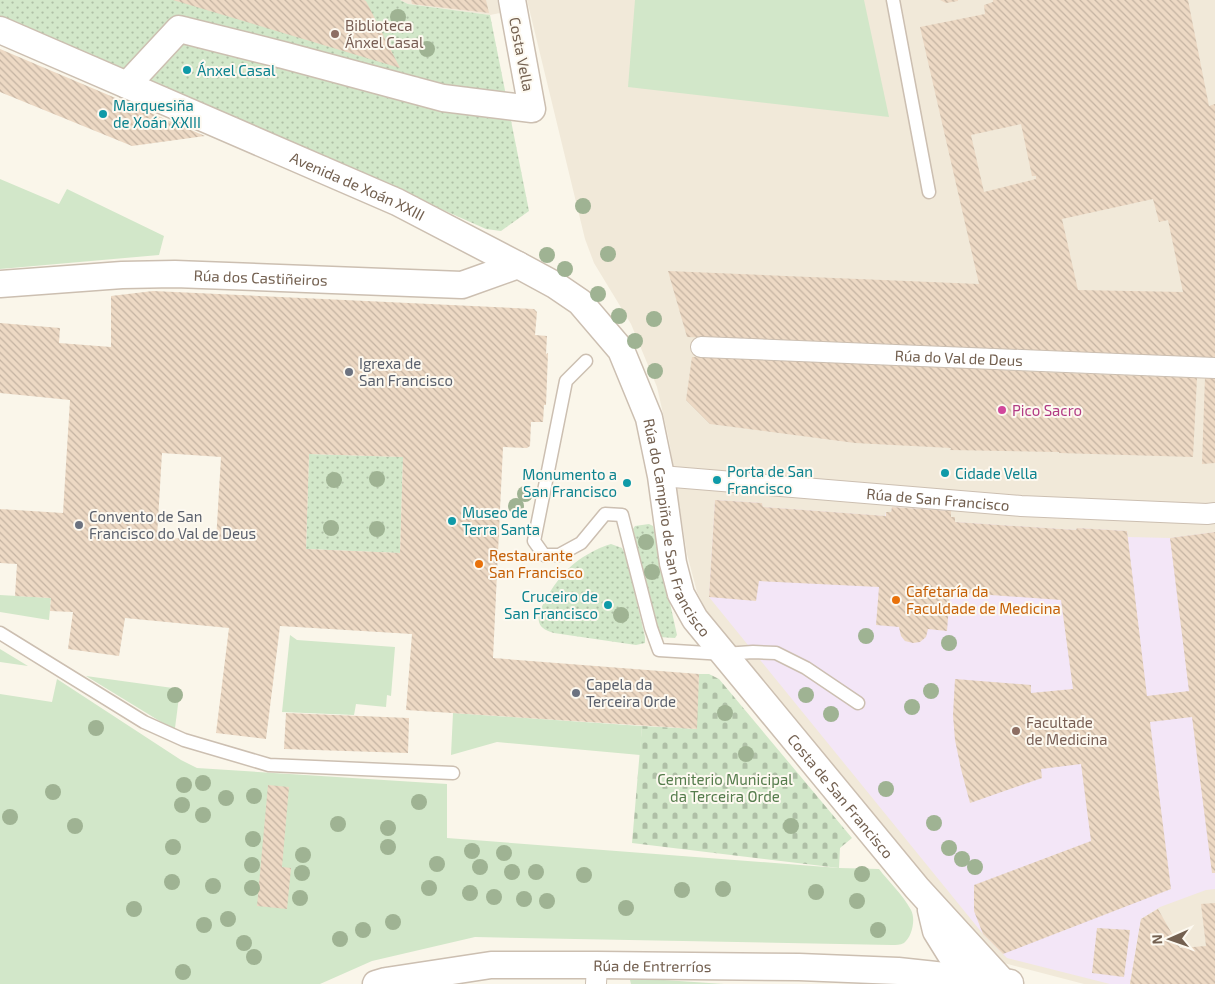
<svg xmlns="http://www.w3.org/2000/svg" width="1215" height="984" font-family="'Exo 2',sans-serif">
	<defs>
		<pattern id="cemetery-stones" width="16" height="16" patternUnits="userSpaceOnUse" patternTransform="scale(1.25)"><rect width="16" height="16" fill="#d2e7c9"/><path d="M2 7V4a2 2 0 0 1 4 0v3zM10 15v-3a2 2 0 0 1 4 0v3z" fill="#afbfa6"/></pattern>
		<pattern id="garden-dots" width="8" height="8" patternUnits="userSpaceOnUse" patternTransform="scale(1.25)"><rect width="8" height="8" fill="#d2e7c9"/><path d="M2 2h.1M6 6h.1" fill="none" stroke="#afbfa6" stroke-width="1.8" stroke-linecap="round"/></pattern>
		<pattern id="building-back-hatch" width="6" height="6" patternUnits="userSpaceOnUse" patternTransform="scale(1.25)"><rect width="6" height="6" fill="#edd9c4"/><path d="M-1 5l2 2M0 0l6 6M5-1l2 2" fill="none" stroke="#c4b3a2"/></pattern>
	</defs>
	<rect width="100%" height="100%" fill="#faf6ea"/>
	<g fill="#f1e9d9">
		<polygon points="400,0 497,0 500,13 490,15 408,4"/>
		<polygon points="527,0 1215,0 1215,984 1084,984 1000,962 975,941 712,622 697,592 687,554 669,440 657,387 631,324 594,263 585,239"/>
	</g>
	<polygon fill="#f3e6f7" points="715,500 762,503 763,507 885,516 886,512 891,512 892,507 951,511 951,517 955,517 955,522 1076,530 1077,528 1127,531 1128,537 1170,538 1215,532 1215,889 1206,890 1160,907 1141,919 1130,984 1110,984 1007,958 983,934 709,597"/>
	<g fill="#d2e7c9">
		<polygon points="635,0 864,0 889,117 628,87"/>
		<polygon points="0,179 59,204 67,189 164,236 159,255 0,269"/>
		<polygon points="0,595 51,598 49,620 0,612"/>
		<polygon points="290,635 297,640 395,647 391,696 387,695 386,707 356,704 354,715 282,712"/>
		<polygon points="0,649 28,666 0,662"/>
		<polygon points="86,676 180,689 175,728 171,728"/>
		<path d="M57 679 181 760 197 768 447 784V838L839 868 879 869C889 882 903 895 911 910 916 919 912 937 904 943 900 945 896 945 892 945L475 937 372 961 320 984H0V694L52 702Z"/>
		<polygon points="453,713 642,726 640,755 497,742 451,755"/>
		<polygon points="649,979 724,984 631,984 630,980"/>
	</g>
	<polygon fill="url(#cemetery-stones)" points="699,674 709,674 719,679 852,838 840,848 839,868 632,843 642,726 696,729"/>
	<g fill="url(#garden-dots)">
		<polygon points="0,0 400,0 408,4 490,15 529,211 501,231 486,229 156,83 0,17"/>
		<polygon points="309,454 403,457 400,553 306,549"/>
		<polygon points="649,524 653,526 677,635 675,638 659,637 657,635 633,529 635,526"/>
		<path d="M611 544 622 548 626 556 645 637V643L636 645 554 633C548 631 541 629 539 622 536 609 559 577 568 569 579 558 597 548 611 544Z"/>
	</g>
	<g fill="url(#building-back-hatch)" fill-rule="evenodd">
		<polygon points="173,0 364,0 366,1 400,68"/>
		<polygon points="411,0 486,0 489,13 412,4"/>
		<polygon points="940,0 958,0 958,1 946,3"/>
		<path d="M993 0H1188L1209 106 1215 104V360L687 337 668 271 979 284 920 27 985 14 984 5 993 2ZM1021 124 1032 176H1036V179L984 192 971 135ZM1153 199 1159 222 1168 220 1183 292 1078 290 1062 219Z"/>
		<polygon points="0,49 205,136 132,146 0,92"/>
		<path d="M153 291 534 309 537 312 535 335 547 336 546 354 548 353 546 405H544L543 422H531L530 446 527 448 503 447 493 658 699 674 697 729 406 710 412 634 280 626 266 739 216 733 229 628 125 618 119 656 68 649 73 612 50 611 51 598 15 596 17 564 0 563V509L63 513 70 400 0 393V323L60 328 59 343 111 347V296ZM162 453 221 457 216 541 157 537ZM309 454 403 457 400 553 306 549Z"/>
		<polygon points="692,357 821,361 1039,372 1197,378 1193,457 1059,453 1059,452 950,450 951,448 855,443 710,424 686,400"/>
		<polygon points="1205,377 1215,377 1215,463 1202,464"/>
		<polygon points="715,500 762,503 763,507 886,516 886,512 891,512 892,507 951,511 951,517 955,517 955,522 1076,530 1077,528 1127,531 1147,696 1189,691 1170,538 1215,532 1215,873 1212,873 1192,717 1150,722 1171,889 1003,954 983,934 974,911 974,885 1091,841 1081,764 1041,769 1042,778 970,803 961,769 955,740 953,715 955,679 1031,685 1031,693 1073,689 1061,600 950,592 947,631 928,629 926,637 920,642 913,643 905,641 901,636 899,627 876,625 879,587 759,581 756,601 709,597"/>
		<polygon points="286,713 409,718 408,753 284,749"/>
		<polygon points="268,785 289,787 282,867 291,868 287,909 257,906"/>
		<polygon points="1215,903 1215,984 1130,984 1141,919 1158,909 1180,948 1206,946 1201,904"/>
		<polygon points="1097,928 1130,930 1124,977 1092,973"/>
	</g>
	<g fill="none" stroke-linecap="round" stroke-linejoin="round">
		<defs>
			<g id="service">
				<polyline points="893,0 929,192"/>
				<polyline points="586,361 566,381 534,541 544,555 559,555 581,543 605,514 622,515 651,628 659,650 724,654 753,652 776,653 806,668 858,703"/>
				<polyline points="0,633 144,722 184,740 269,765 453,773"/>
			</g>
			<g id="pedestrian">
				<path id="s1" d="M701 347 1215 368"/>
				<path id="s2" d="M661 476 1021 506 1207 514 1215 513"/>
				<polyline points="596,984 597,965"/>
			</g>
			<g id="minor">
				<path id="s3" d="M0 30 397 202 518 265 555 285 580 302 621 350 649 418 661 476 673 563 681 594 695 619 917 888 1003 982"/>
				<polyline points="127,85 179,29 283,55 443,98 532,109 512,0"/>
				<path id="s4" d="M0 284 122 275 175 274 462 285 518 265"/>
				<polyline points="931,910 936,931 954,960 968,978"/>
				<path id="s5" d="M376 984 386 981 491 965H597L799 967 898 971 1010 983"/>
			</g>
		</defs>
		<use href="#service" stroke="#ccbfb1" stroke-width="15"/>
		<use href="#pedestrian" stroke="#ccbfb1" stroke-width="22"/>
		<use href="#minor" stroke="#ccbfb1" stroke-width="29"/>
		<use href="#service" stroke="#fff" stroke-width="12"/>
		<use href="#pedestrian" stroke="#fff" stroke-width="20"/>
		<use href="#minor" stroke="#fff" stroke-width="26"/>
	</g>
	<g fill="#9fb393">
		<circle cx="398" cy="17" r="8"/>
		<circle cx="427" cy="49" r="8"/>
		<circle cx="583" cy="206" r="8"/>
		<circle cx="608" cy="254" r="8"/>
		<circle cx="547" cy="255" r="8"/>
		<circle cx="565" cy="269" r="8"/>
		<circle cx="598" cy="294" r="8"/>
		<circle cx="619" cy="316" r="8"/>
		<circle cx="654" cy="319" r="8"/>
		<circle cx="635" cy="341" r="8"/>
		<circle cx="655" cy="371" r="8"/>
		<circle cx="377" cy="479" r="8"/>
		<circle cx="334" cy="480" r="8"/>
		<circle cx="525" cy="494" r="8"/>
		<circle cx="516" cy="506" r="8"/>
		<circle cx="331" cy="528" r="8"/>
		<circle cx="377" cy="529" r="8"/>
		<circle cx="646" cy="542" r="8"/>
		<circle cx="652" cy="572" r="8"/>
		<circle cx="621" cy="615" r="8"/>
		<circle cx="866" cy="636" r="8"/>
		<circle cx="949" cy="643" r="8"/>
		<circle cx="931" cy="691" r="8"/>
		<circle cx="175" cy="695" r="8"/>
		<circle cx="806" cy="695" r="8"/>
		<circle cx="912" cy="707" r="8"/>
		<circle cx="725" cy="713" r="8"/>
		<circle cx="831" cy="714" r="8"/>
		<circle cx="96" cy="728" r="8"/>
		<circle cx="746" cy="754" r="8"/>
		<circle cx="203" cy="783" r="8"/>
		<circle cx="184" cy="785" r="8"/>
		<circle cx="886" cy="789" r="8"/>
		<circle cx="53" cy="792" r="8"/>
		<circle cx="254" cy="796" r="8"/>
		<circle cx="226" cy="798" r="8"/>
		<circle cx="419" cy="802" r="8"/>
		<circle cx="182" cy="805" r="8"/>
		<circle cx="203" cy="815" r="8"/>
		<circle cx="10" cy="817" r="8"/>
		<circle cx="934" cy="823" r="8"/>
		<circle cx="338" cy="824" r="8"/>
		<circle cx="75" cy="826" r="8"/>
		<circle cx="791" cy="826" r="8"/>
		<circle cx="388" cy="828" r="8"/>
		<circle cx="253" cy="839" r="8"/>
		<circle cx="173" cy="847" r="8"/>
		<circle cx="388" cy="847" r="8"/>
		<circle cx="949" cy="848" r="8"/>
		<circle cx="472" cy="851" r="8"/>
		<circle cx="504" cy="853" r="8"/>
		<circle cx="303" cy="855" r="8"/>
		<circle cx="962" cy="859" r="8"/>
		<circle cx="437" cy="864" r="8"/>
		<circle cx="252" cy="865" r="8"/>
		<circle cx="480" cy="867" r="8"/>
		<circle cx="975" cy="867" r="8"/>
		<circle cx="512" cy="872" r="8"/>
		<circle cx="536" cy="872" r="8"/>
		<circle cx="302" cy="873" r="8"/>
		<circle cx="862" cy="874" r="8"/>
		<circle cx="584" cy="875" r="8"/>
		<circle cx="172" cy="882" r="8"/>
		<circle cx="213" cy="886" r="8"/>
		<circle cx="252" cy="888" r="8"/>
		<circle cx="429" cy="888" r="8"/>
		<circle cx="723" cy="889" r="8"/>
		<circle cx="682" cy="890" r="8"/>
		<circle cx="816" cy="892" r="8"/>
		<circle cx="470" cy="893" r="8"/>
		<circle cx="494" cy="897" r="8"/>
		<circle cx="300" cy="898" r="8"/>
		<circle cx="524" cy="899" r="8"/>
		<circle cx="547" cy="901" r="8"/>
		<circle cx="857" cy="901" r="8"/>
		<circle cx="626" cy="908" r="8"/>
		<circle cx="134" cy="909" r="8"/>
		<circle cx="228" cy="919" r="8"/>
		<circle cx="393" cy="922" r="8"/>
		<circle cx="204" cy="925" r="8"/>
		<circle cx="363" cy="930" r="8"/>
		<circle cx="878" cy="930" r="8"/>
		<circle cx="340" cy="939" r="8"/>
		<circle cx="244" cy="943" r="8"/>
		<circle cx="254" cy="957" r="8"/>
		<circle cx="183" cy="972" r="8"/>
	</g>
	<g fill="#8d6e63" stroke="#fdf9f0" stroke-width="2">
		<circle cx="335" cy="34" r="5"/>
		<circle cx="1016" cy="731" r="5"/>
	</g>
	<g fill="#0f9aa8" stroke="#fdf9f0" stroke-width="2">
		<circle cx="187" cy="70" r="5"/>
		<circle cx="103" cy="114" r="5"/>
		<circle cx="945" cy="473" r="5"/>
		<circle cx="717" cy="480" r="5"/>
		<circle cx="627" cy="483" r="5"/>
		<circle cx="452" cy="521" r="5"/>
		<circle cx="608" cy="605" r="5"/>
	</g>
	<g fill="#6b7280" stroke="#fdf9f0" stroke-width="2">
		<circle cx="349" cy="372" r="5"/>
		<circle cx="79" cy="525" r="5"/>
		<circle cx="576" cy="693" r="5"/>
	</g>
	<circle fill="#d1479c" stroke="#fdf9f0" stroke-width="2" cx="1002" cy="410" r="5"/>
	<g fill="#e8710a" stroke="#fdf9f0" stroke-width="2">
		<circle cx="479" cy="564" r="5"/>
		<circle cx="896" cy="600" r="5"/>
	</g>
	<g text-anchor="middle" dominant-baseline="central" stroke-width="4" stroke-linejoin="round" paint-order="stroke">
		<g font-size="15" fill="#785e54" stroke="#fdf9f0" text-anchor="start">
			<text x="345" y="25">Biblioteca<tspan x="345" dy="17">Ánxel Casal</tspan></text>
			<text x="1026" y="722">Facultade<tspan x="1026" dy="17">de Medicina</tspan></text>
		</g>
		<g font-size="15" fill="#736050" stroke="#fdf9f0">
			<text transform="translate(522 54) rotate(79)">Costa Vella</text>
			<text stroke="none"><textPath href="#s3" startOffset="390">Avenida de Xoán XXIII</textPath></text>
			<text stroke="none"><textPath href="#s4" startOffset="261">Rúa dos Castiñeiros</textPath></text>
			<text stroke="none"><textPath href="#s1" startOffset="258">Rúa do Val de Deus</textPath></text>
			<text stroke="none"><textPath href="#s2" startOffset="278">Rúa de San Francisco</textPath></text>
			<text stroke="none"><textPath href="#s3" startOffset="892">Rúa do Campiño de San Francisco</textPath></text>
			<text stroke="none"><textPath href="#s3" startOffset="1215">Costa de San Francisco</textPath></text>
			<text stroke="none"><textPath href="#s5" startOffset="278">Rúa de Entrerríos</textPath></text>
		</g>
		<g font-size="15" fill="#0d838f" stroke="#fdf9f0" text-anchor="start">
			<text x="197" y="70">Ánxel Casal</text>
			<text x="113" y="105">Marquesiña<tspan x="113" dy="17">de Xoán XXIII</tspan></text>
			<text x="727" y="471">Porta de San<tspan x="727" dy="17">Francisco</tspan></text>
			<text x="955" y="473">Cidade Vella</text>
			<text x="617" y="474" text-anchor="end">Monumento a<tspan x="617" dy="17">San Francisco</tspan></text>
			<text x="462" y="512">Museo de<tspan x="462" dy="17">Terra Santa</tspan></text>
			<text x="598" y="596" text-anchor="end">Cruceiro de<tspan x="598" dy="17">San Francisco</tspan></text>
		</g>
		<g font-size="15" fill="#5b616d" stroke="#fdf9f0" text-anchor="start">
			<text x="359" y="363">Igrexa de<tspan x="359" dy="17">San Francisco</tspan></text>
			<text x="89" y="516">Convento de San<tspan x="89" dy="17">Francisco do Val de Deus</tspan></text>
			<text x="586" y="684">Capela da<tspan x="586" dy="17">Terceira Orde</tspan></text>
		</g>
		<g font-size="15" fill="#b23c85" stroke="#fdf9f0" text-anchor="start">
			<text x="1012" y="410">Pico Sacro</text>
		</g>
		<g font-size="15" fill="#c56008" stroke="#fdf9f0" text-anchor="start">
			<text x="489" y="555">Restaurante<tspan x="489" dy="17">San Francisco</tspan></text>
			<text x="906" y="591">Cafetaría da<tspan x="906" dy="17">Faculdade de Medicina</tspan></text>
		</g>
		<g font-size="15" fill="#557c4c" stroke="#fdf9f0">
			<text x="725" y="779">Cemiterio Municipal<tspan x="725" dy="17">da Terceira Orde</tspan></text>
		</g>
	</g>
	<g transform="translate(1170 939) rotate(268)" stroke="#fdf9f0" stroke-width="4" paint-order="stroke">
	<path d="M0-4L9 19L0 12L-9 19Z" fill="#736050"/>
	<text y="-8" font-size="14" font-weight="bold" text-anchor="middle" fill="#736050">N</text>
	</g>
</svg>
